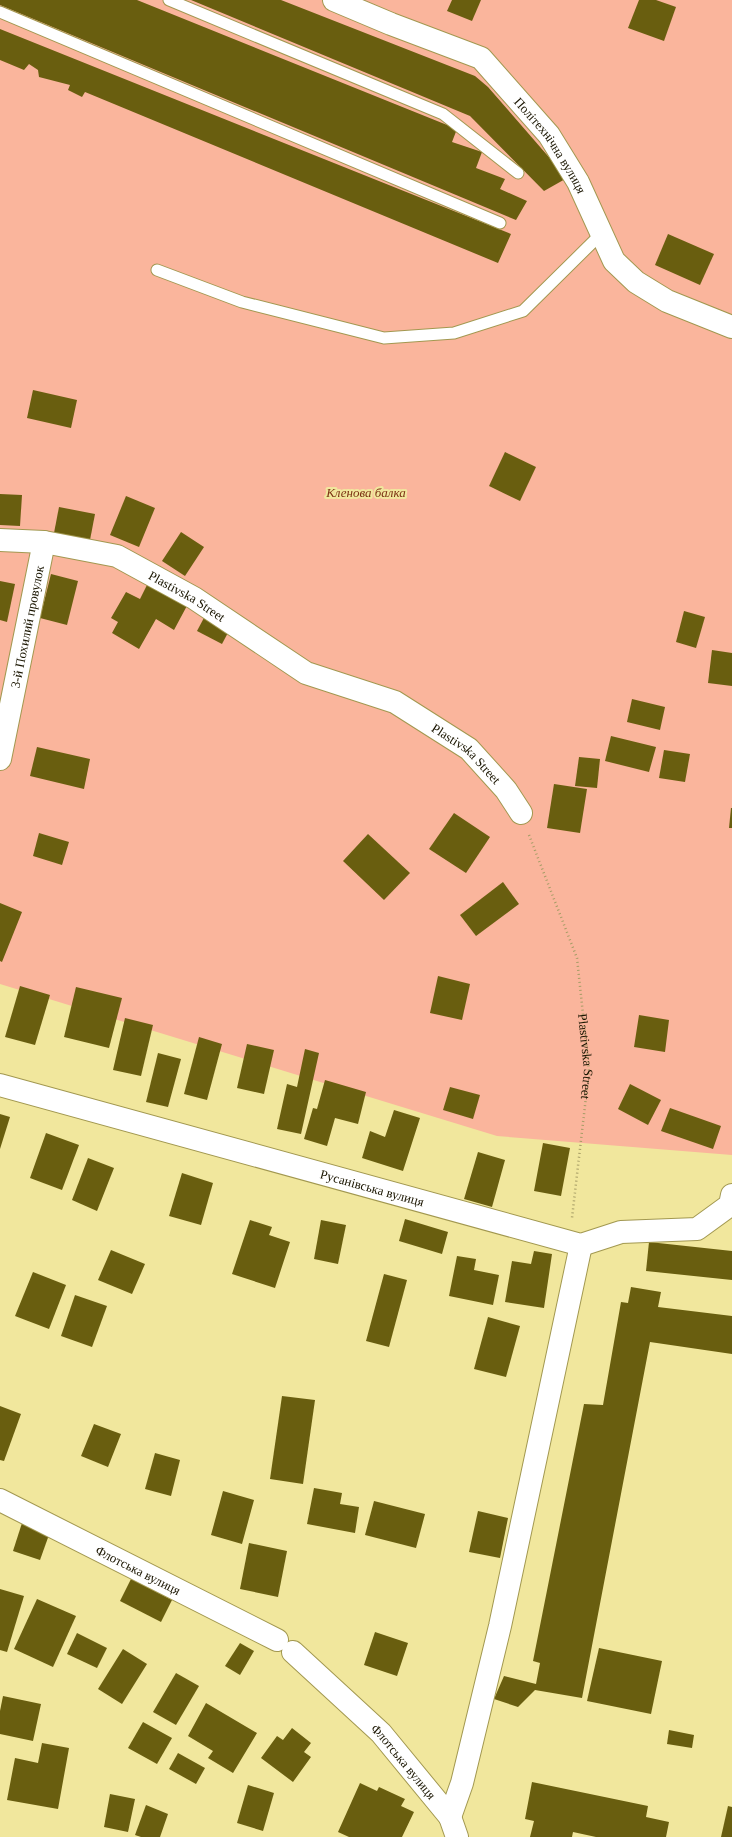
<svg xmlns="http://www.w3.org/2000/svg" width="732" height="1837" font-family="'Times New Roman',serif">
	<rect width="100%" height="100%" fill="#f1e79d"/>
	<polygon fill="#fab59c" points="0,0 732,0 732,1155 497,1136 0,984"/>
	<g fill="#695e0f">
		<polygon points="0,0 137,0 457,129 452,142 482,152 476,168 505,179 500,189 527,201 516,220 0,5"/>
		<polygon points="191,0 281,0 475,76 488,87 567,178 544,191 470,116"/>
		<polygon points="452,0 481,0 472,21 447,11"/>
		<polygon points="639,0 656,0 676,7 664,41 628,28"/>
		<polygon points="0,29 511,234 498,263 85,92 82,97 68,90 70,85 39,77 38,70 29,64 24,70 0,60"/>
		<polygon points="668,234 714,254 700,285 655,265"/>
		<polygon points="33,390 77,400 71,428 27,418"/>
		<polygon points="505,452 536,467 520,501 489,486"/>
		<polygon points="0,494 22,495 20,526 0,525"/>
		<polygon points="126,496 155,508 139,547 110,535"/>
		<polygon points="59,507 95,514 90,540 54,533"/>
		<polygon points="181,532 204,547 185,576 162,561"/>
		<polygon points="51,574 78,581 67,625 40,618"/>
		<polygon points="0,581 15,584 7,622 0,620"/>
		<polygon points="148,583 189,602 174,630 156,619 139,649 112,633 118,622 111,618 126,592 140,599"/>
		<polygon points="684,611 705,617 696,648 676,642"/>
		<polygon points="206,614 231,627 222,644 197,631"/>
		<polygon points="712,650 732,653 732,686 708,683"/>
		<polygon points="632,699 665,707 660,730 627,722"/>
		<polygon points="611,736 656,747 649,772 605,761"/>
		<polygon points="37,747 90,759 84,789 30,776"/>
		<polygon points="664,750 690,754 685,782 659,778"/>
		<polygon points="579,757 600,759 597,788 575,786"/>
		<polygon points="554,784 587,789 580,833 547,828"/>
		<polygon points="731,808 732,808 732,828 729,828"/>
		<polygon points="454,813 490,837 466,873 429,849"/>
		<polygon points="39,833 69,842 62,865 33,856"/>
		<polygon points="368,834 410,873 384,900 343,861"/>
		<polygon points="503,882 519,904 476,936 460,915"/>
		<polygon points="0,903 22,912 2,962 0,961"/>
		<polygon points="438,976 470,984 462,1020 430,1013"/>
		<polygon points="20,986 50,995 35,1045 5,1037"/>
		<polygon points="76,987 122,998 109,1048 64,1037"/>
		<polygon points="639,1015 669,1020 665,1052 634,1047"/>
		<polygon points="125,1018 153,1025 141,1076 113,1070"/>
		<polygon points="199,1037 222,1044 207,1100 184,1094"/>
		<polygon points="247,1044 274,1050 264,1094 237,1088"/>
		<polygon points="305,1049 319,1053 301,1134 277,1129 287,1084 297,1087"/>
		<polygon points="158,1053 181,1059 168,1107 146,1102"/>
		<polygon points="325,1080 366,1092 358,1124 335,1118 327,1146 304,1139 313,1108 317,1109"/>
		<polygon points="630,1084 661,1100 648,1125 618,1109"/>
		<polygon points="450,1087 480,1095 473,1119 443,1110"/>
		<polygon points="670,1108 721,1126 713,1149 661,1131"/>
		<polygon points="394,1110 420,1118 403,1171 362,1158 370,1131 385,1137"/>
		<polygon points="0,1114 10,1117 0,1149"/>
		<polygon points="46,1133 79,1145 62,1190 30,1178"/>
		<polygon points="543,1143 570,1148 561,1196 534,1191"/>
		<polygon points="478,1152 505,1160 492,1207 464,1199"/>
		<polygon points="88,1158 114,1168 97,1211 72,1200"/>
		<polygon points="182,1173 213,1183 201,1225 169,1216"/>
		<polygon points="405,1219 448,1232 442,1254 399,1241"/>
		<polygon points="250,1220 272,1227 269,1235 290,1242 275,1288 232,1274"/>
		<polygon points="321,1220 346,1225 338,1264 314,1259"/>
		<polygon points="649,1242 732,1251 732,1280 646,1271"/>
		<polygon points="111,1250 145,1264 132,1294 98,1280"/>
		<polygon points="534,1251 552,1254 544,1308 505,1302 512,1261 531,1264"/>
		<polygon points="457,1256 476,1259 474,1270 499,1275 493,1305 449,1296"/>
		<polygon points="33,1272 66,1285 49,1329 15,1316"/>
		<polygon points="384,1274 407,1280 389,1347 366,1341"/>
		<polygon points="631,1287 661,1292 658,1307 732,1316 732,1354 650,1342 582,1698 535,1690 518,1707 494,1699 504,1676 536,1684 540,1663 533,1661 584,1404 603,1405 621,1302 628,1303"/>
		<polygon points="75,1295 107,1306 92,1347 61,1336"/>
		<polygon points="488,1317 520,1326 506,1377 474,1369"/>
		<polygon points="282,1396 315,1400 303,1484 270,1479"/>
		<polygon points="0,1406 21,1414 4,1461 0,1460"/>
		<polygon points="94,1424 121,1434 108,1467 81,1456"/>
		<polygon points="155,1453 180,1460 171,1496 145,1489"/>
		<polygon points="314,1488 342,1493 340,1504 359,1507 355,1533 307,1524"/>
		<polygon points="223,1491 254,1500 242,1544 211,1535"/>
		<polygon points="374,1501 425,1514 416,1548 365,1535"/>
		<polygon points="478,1511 508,1518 500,1558 469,1552"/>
		<polygon points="22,1523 50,1532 40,1560 13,1551"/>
		<polygon points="249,1543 287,1551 278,1597 240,1589"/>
		<polygon points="131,1579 172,1600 161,1622 120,1601"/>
		<polygon points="0,1589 24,1596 7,1652 0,1650"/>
		<polygon points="37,1599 76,1616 53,1667 14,1649"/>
		<polygon points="375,1632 408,1643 397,1676 364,1665"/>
		<polygon points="77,1633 107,1648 97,1668 67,1654"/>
		<polygon points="240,1643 254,1651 240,1675 225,1666"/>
		<polygon points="599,1648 662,1661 651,1714 587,1701"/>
		<polygon points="123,1649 147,1664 122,1704 98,1689"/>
		<polygon points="176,1673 199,1686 176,1725 153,1712"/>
		<polygon points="3,1696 41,1704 33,1741 0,1734 0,1711"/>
		<polygon points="206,1703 257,1733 233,1773 208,1758 213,1751 188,1736"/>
		<polygon points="143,1722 172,1738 157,1764 128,1748"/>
		<polygon points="292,1728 311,1743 304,1752 311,1757 293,1782 261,1758 277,1736 283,1740"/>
		<polygon points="669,1730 694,1735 692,1748 667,1744"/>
		<polygon points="42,1743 69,1748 58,1809 7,1800 15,1758 38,1763"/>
		<polygon points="178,1753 205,1768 196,1784 169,1769"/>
		<polygon points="532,1782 648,1806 646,1817 669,1822 666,1837 596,1837 573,1832 572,1837 530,1837 534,1821 525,1819"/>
		<polygon points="360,1783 377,1791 379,1787 405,1799 401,1806 414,1812 402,1837 349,1837 338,1832"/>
		<polygon points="248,1785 274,1793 263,1831 237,1823"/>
		<polygon points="110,1794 135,1799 128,1832 104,1827"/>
		<polygon points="146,1805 168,1814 160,1837 141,1837 135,1835"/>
		<polygon points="728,1806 732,1807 732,1837 721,1837"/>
	</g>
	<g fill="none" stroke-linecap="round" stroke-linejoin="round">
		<defs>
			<g id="service">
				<polyline points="169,0 443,114 518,173"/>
				<polyline points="0,12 500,223"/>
				<polyline points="157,270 242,302 384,338 454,333 523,311 602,233"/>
			</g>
			<g id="minor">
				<path id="s2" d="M334 0 391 24 481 58 549 135 578 182 614 261 636 282 667 301 732 327"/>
				<path id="s3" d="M0 540 44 542 117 556 194 598 306 673 395 702 469 749 506 790 521 813"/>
				<path id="s4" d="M0 759 44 542"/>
				<path id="s5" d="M0 1085 581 1245 621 1232 697 1229 730 1205 732 1195"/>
				<path id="s6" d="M0 1500 277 1640"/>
				<path id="s7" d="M293 1652 381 1733 450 1817 462 1783 500 1626 581 1245"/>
				<polyline points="450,1817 457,1837"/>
			</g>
		</defs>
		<use href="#service" stroke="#a29850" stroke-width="13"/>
		<use href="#minor" stroke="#a29850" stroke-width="24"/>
		<path stroke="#a69d66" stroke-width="2.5" stroke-dasharray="1 3" stroke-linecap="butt" id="s1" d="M529 835 577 958 589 1071 572 1218"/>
		<use href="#service" stroke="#fff" stroke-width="11"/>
		<use href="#minor" stroke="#fff" stroke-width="22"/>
	</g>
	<g text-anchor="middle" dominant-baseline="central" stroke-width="4" stroke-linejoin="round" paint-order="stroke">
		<g font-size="13" fill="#1a1500" stroke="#f1e79d">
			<text stroke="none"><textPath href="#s2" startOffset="270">Політехнічна вулиця</textPath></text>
			<text stroke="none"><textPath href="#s3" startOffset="199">Plastivska Street</textPath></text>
			<text stroke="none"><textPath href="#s4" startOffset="135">3-й Похилий провулок</textPath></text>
			<text stroke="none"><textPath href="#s3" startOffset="523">Plastivska Street</textPath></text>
			<text stroke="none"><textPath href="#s1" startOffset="231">Plastivska Street</textPath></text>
			<text stroke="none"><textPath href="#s5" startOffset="386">Русанівська вулиця</textPath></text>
			<text stroke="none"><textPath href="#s6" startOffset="155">Флотська вулиця</textPath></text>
			<text stroke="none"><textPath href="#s7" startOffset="156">Флотська вулиця</textPath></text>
		</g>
		<g font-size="13" font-style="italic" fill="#7c3315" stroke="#f1e79d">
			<text x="366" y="492">Кленова балка</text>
		</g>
	</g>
</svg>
